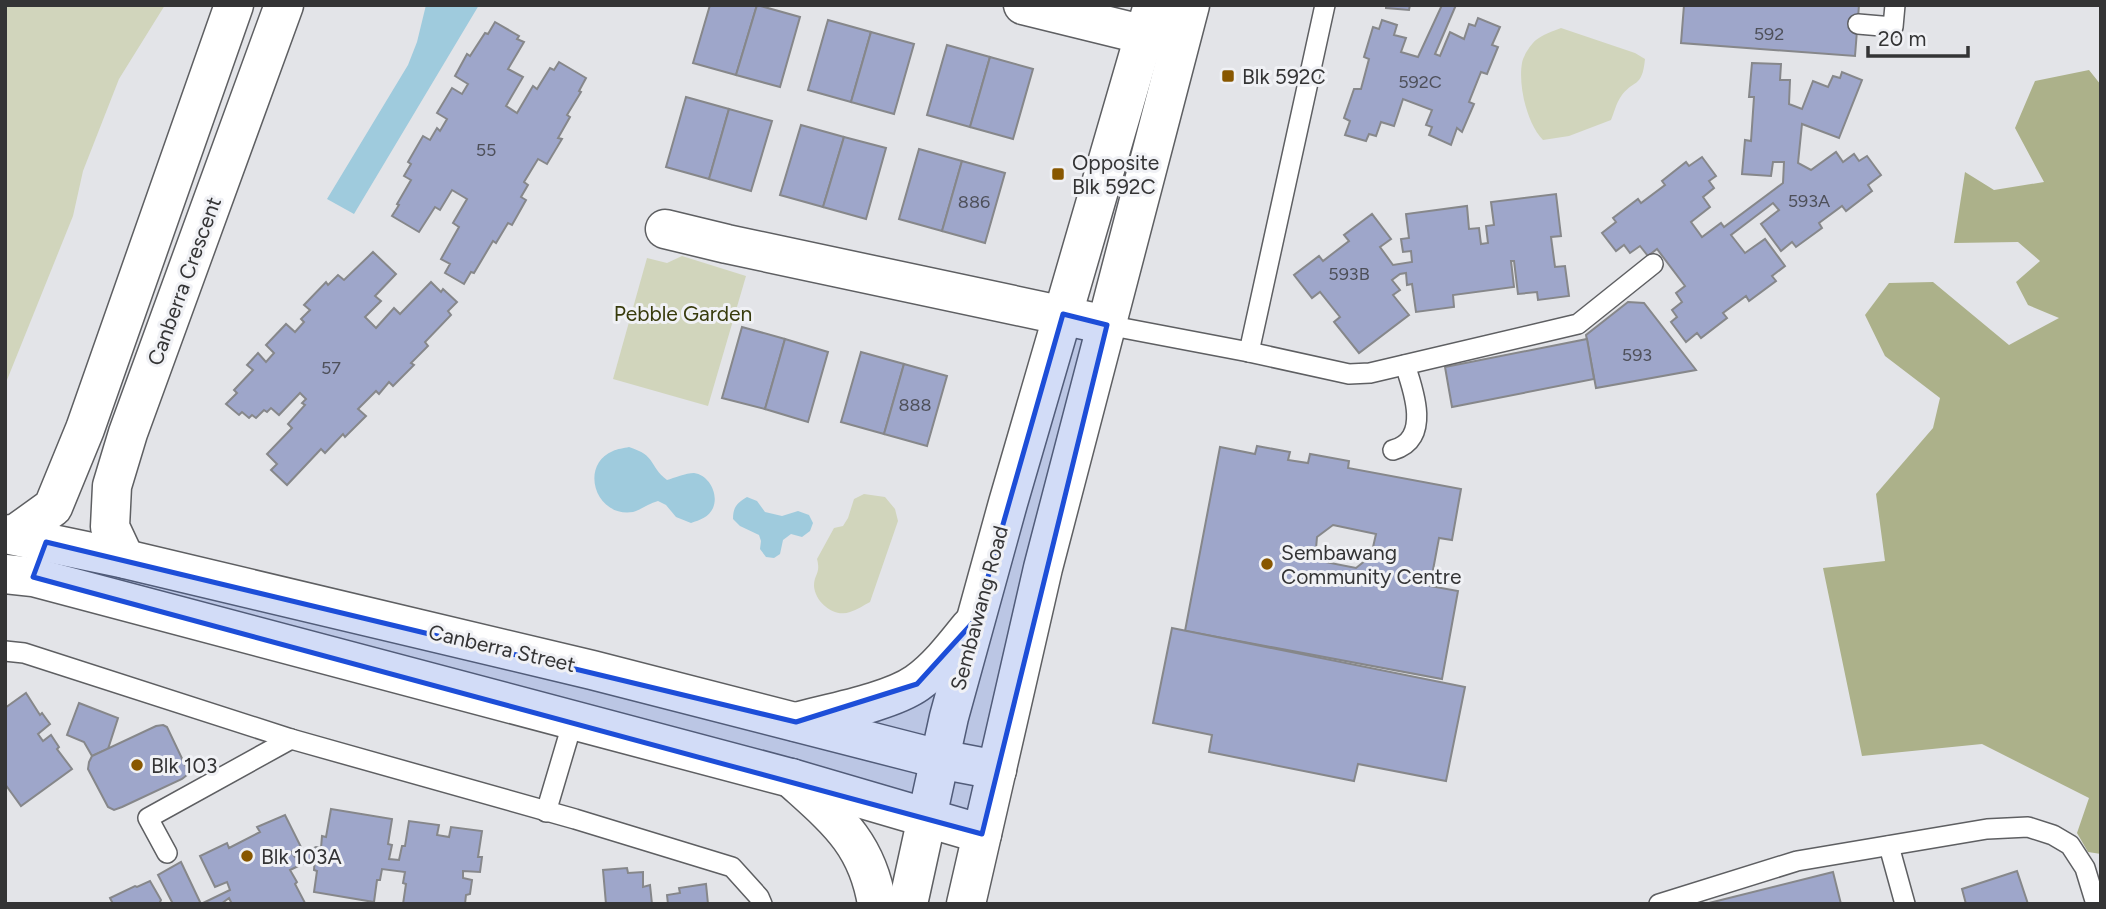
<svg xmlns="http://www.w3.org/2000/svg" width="2106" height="909" font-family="Figtree,sans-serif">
	<rect width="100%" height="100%" fill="#e3e4e8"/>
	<g fill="#d1d5bc">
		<polygon points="5,5 165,5 119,79 83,171 73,216 5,385"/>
		<path d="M1561 28 1635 53 1645 59C1642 90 1633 78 1620 98 1616 104 1614 113 1611 120L1569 136 1543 140C1527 124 1518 85 1522 63 1523 56 1531 44 1536 40 1542 35 1553 31 1561 28Z"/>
		<polygon points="682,256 746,276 708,406 613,379 647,258 667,263"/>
		<path d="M864 494 885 497 895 509 898 521 870 602C864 605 857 610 850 612 834 618 815 602 814 586 814 574 821 574 817 559L834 528 843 526 848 518 854 499Z"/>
	</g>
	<polygon fill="#acb18a" points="2089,70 2101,85 2101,854 2088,852 2077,833 2089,798 1982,744 1862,756 1823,568 1885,561 1876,494 1933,428 1940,398 1885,356 1865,315 1889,283 1933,282 2009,345 2059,318 2028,305 2016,282 2040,261 2018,242 1954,243 1965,172 1994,190 2044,182 2015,128 2035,81"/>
	<g fill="#9fcbdd">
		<polygon points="426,5 479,5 354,214 327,199 408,65 417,42"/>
		<path d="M629 447C657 456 648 465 667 480 674 478 686 473 694 473 709 475 719 494 713 508 709 517 700 520 691 523L676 517 666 505 658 501C649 503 641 510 633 512 595 518 579 465 613 451 617 449 624 448 629 447Z"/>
		<path d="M747 497 757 501 765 512 782 516 798 511 809 515 813 523 810 531 802 537 791 534 783 540 780 554 774 558 766 557 760 549 761 541 759 535 740 526 733 519C733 507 737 503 747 497Z"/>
	</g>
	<g fill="#9ea6ca" stroke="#86878a" stroke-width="2" fill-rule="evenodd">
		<polygon points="710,5 757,5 736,75 693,63"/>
		<polygon points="757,5 800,17 780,87 736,75"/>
		<polygon points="1386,5 1410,5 1409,10 1386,8"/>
		<polygon points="1442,5 1456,5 1435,54 1440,56 1450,32 1464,39 1469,24 1475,26 1478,18 1500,27 1492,45 1498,47 1487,74 1481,72 1469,102 1474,104 1462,132 1457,128 1451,145 1429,135 1432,127 1426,125 1432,110 1403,99 1394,126 1381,122 1376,136 1369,134 1366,141 1345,135 1350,121 1344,118 1354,89 1361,89 1369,59 1364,57 1373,27 1379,29 1382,20 1397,25 1394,35 1406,38 1401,52 1418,57"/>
		<polygon points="1684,5 1859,5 1855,56 1681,43"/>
		<polygon points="828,20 871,32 851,102 808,90"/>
		<polygon points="495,22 519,36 517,39 524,42 508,69 523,77 506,106 517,113 533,86 537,89 550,68 554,70 559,62 586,78 579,91 581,92 567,115 570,117 558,138 562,139 547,164 538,159 524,182 528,185 521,197 526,200 512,225 508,223 496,243 493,241 474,273 471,272 464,284 445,273 450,264 441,259 459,227 453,223 467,199 452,190 440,210 435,207 419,232 392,216 399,205 397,204 411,180 404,176 411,164 408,162 423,136 430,140 437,128 440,131 447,119 437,113 452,88 462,94 468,84 455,76 467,54 470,56 485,33 488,34"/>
		<polygon points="871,32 914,44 894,114 851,102"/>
		<polygon points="947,45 990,57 970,127 927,115"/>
		<polygon points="990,57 1033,69 1013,139 970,127"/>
		<polygon points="1752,63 1781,64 1780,80 1790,80 1789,104 1802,109 1813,81 1828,87 1833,76 1840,78 1842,72 1862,80 1839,138 1802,124 1798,163 1811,170 1836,152 1843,162 1854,154 1859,161 1867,156 1881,175 1868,185 1872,191 1846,211 1842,206 1819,223 1822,228 1796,247 1792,242 1781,251 1761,224 1779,210 1773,203 1731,235 1745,253 1765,239 1785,266 1772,276 1776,281 1749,301 1746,296 1723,313 1727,318 1701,338 1697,333 1686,342 1671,322 1677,317 1672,310 1682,302 1676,293 1685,286 1657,249 1648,256 1640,246 1630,253 1624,245 1616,251 1602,233 1616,222 1613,218 1638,199 1641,203 1665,185 1662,181 1686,162 1689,166 1702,157 1716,176 1709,181 1714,188 1703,197 1710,207 1691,222 1702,237 1721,223 1724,227 1783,183 1784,162 1773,162 1771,176 1742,174 1745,140 1751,141 1754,97 1749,97"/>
		<polygon points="686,97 729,109 709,179 666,167"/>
		<polygon points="729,109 772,121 751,191 709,179"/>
		<polygon points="801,125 844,137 823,207 780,195"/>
		<polygon points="844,137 886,148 866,219 823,207"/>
		<polygon points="919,149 962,161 942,231 899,219"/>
		<polygon points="962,161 1005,173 985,243 942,231"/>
		<polygon points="1556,194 1561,236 1551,237 1555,267 1565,266 1569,296 1538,300 1537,292 1518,294 1514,261 1511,261 1514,287 1453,295 1454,307 1416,312 1412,284 1407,285 1406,273 1400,274 1392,280 1400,290 1393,295 1409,315 1359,353 1334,322 1340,317 1320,292 1312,298 1294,275 1319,256 1323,261 1349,241 1344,235 1372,214 1391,239 1380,247 1393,265 1412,262 1411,251 1403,252 1401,239 1409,238 1406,214 1467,206 1469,229 1479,228 1481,244 1488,243 1486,226 1494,225 1491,202"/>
		<polygon points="373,252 396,274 375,296 381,301 365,317 376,328 394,308 400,314 431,282 441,292 443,289 457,302 448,311 451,315 425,342 428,346 411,363 414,365 393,386 389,382 379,394 376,391 358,409 366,416 345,437 343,434 325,453 321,449 287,485 271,470 277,464 267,454 292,428 288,424 305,405 302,403 306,399 300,393 279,415 271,408 267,412 264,410 256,418 252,415 249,418 242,412 239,415 226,404 237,393 234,390 253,370 247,365 258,353 266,362 274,353 266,345 286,324 295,332 304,322 301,319 310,310 304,305 326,282 328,285 338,275 344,280"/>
		<polygon points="1628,302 1644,303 1696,370 1596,388 1586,335"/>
		<polygon points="742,327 785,339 765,409 722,398"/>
		<polygon points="785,339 828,352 808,422 765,409"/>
		<polygon points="1587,339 1594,379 1452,407 1445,367"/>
		<polygon points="861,352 904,364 884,434 841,422"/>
		<polygon points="904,364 947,376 927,446 884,434"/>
		<path d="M1257 446 1290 452 1288 460 1308 463 1310 454 1349 461 1348 468 1461 489 1452 540 1439 538 1430 586 1458 591 1442 679 1185 631 1220 447 1255 454ZM1333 525 1376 534 1371 556 1356 568 1315 560 1317 537Z"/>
		<polygon points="1172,628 1465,687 1446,781 1358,764 1354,781 1209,752 1212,735 1153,723"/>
		<polygon points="26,693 40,715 42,713 50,724 38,734 43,741 51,735 59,747 57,749 72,769 21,806 5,784 5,708"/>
		<polygon points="79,703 118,718 108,749 92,756 84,742 67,735"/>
		<polygon points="163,725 167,727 188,771 187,775 182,779 122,807 114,810 108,807 88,769 89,762 92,756 156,726"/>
		<polygon points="331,809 392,819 388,844 392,845 389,859 399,860 402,846 405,846 409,821 439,825 437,835 449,837 451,827 482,831 478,857 482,857 480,872 463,871 463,878 472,880 470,894 466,895 465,904 403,904 406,884 403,883 405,872 382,869 380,880 377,880 374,902 314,892 317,871 314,870 315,858 290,870 297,882 295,884 305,903 303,904 232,904 229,898 221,904 201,904 230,890 227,882 215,887 200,856 227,843 229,848 260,832 257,827 285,815 301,847 291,852 295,857 316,847 321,848 322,836 326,837"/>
		<polygon points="181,862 201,904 173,904 158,875"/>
		<polygon points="627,868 628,873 643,872 643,887 650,885 652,904 606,904 603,870"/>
		<polygon points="2017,871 2028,904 1966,904 1962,889"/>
		<polygon points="1833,872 1841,904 1705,904"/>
		<polygon points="150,881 161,900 159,904 113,904 110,898 135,886 137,887"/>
		<polygon points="706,884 708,904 668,904 667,895 680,893 679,888"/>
	</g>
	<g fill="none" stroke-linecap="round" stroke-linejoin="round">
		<defs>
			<g id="service">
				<polyline points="1858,24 1893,27 1895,5"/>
				<polyline points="1107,325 1249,352 1349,374 1370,373 1578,324 1653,264"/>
				<polyline points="1249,352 1325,5"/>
				<path d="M1393 450C1431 440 1414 391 1405 365"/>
				<polyline points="5,651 24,653 291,739 575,819 732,867 759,897 762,904"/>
				<polyline points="546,812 573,721"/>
				<polyline points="1889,846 1905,904"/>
				<polyline points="167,853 148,818 291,739"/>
				<polyline points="1659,904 1797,861 1987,829 2028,827 2053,835 2070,845 2085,868 2096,904"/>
			</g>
			<g id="minor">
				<polyline points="1023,5 1145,35"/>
				<polyline points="665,229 727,244 1107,325"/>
				<polyline points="5,534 125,559 592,670 939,759 997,770"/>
				<polyline points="14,535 53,507 85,429 234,5"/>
				<polyline points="125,559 110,527 112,486 128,433 284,5"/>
				<polyline points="5,574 33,577 791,778 982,834"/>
			</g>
			<g id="primary">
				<path d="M796 722C829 713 890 702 917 683 937 669 954 647 970 627"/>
				<path d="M791 778C835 818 867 842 877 904"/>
				<polyline points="908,904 949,717 1008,503 1153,5"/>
				<polyline points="966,904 1043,568 1190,5"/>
			</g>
		</defs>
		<use href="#service" stroke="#5e5f62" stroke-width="22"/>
		<use href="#minor" stroke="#5e5f62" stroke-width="41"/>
		<use href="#primary" stroke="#5e5f62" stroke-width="41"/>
		<use href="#service" stroke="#fff" stroke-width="19"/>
		<use href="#minor" stroke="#fff" stroke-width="38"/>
		<use href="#primary" stroke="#fff" stroke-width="38"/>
	</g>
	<path fill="#1d4ed8" fill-opacity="0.2" stroke="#1d4ed8" stroke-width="5" stroke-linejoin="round" d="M1063 314 1107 325 982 834 33 577 46 542 796 722 917 684 976 619Z"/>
	<g fill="#885700" stroke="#f0f1f5" stroke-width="2.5">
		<rect x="1221" y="69" width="14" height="14" rx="3.5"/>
		<rect x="1051" y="167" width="14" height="14" rx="3.5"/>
		<circle cx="1267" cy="564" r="7"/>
		<circle cx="137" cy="765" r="7"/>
		<circle cx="247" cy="856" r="7"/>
	</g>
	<g text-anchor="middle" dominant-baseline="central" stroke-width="6" stroke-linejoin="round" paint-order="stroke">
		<g font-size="18" fill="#4e505a">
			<text x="1769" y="34">592</text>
			<text x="1420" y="82">592C</text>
			<text x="486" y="150">55</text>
			<text x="1809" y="201">593A</text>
			<text x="974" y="202">886</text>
			<text x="1349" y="274">593B</text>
			<text x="1637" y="355">593</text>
			<text x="331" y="368">57</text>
			<text x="915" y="405">888</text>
		</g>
		<g font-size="21" fill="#343435" stroke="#f0f1f5" text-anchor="start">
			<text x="1242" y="76">Blk 592C</text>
			<text x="1072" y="162">Opposite<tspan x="1072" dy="24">Blk 592C</tspan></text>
			<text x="1281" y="552">Sembawang<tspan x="1281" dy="24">Community Centre</tspan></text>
			<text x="151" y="765">Blk 103</text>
			<text x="261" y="856">Blk 103A</text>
		</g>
		<g font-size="21" fill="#343435" stroke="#f0f1f5">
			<text transform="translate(184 281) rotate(-70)">Canberra Crescent</text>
			<text transform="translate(979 608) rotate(-75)">Sembawang Road</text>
			<text transform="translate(502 648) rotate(13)">Canberra Street</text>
		</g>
		<g font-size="21" fill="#383b0c" stroke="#f0f1f5">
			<text x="683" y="313">Pebble Garden</text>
		</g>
	</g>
	<rect width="2106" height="909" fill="none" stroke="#343435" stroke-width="14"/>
	<path d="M1868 46v10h100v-10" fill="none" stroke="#343435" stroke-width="3.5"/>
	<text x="1878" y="46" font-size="21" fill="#343435" stroke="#f0f1f5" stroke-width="5" paint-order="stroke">20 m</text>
</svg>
